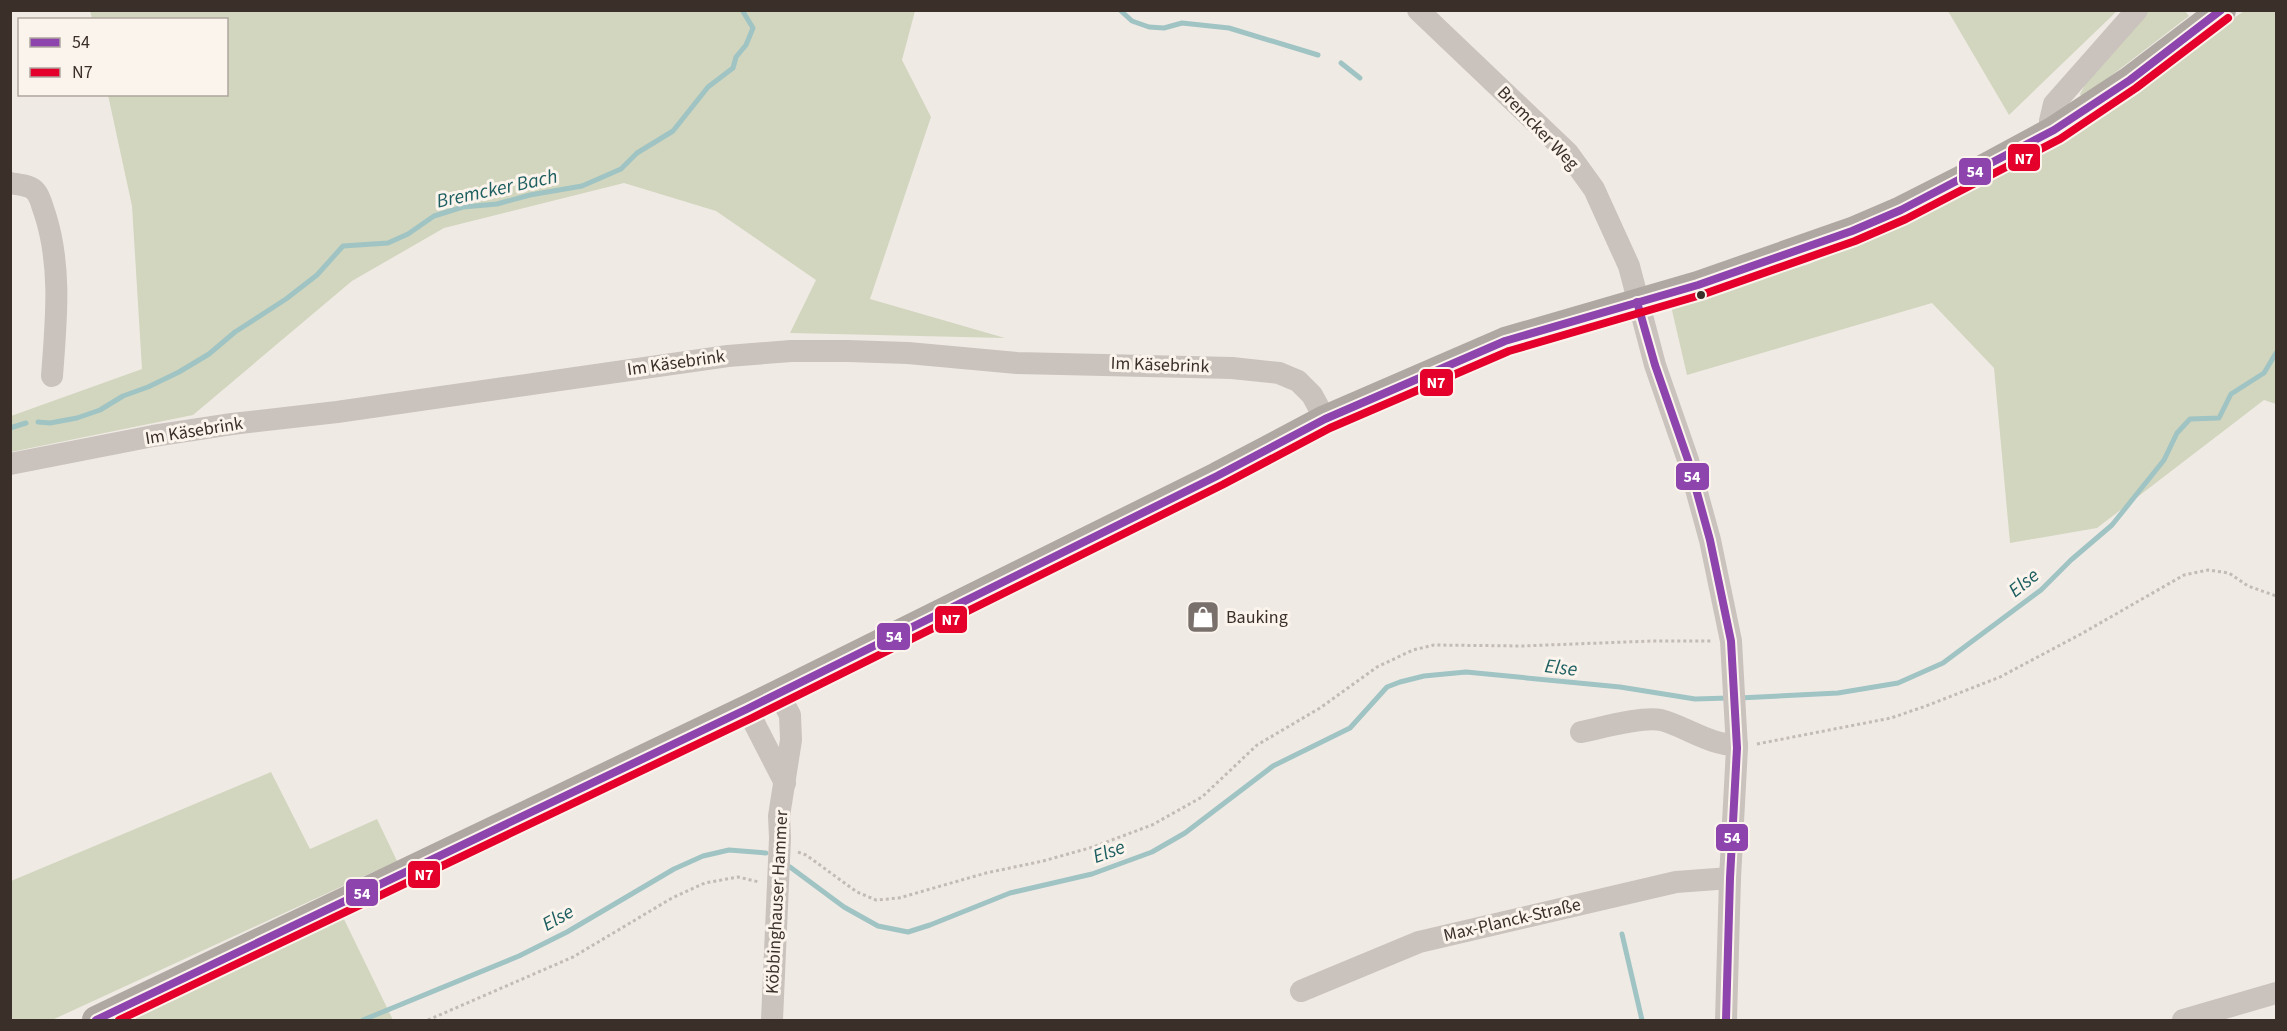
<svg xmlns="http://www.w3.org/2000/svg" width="2287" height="1031" font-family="'Source Sans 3',sans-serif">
	<rect width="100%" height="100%" fill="#f0eae5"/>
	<g fill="#d2d6be">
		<polygon points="90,11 915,11 902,60 931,117 870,299 1005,338 790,333 816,280 716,211 624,183 444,228 352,281 193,415 11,452 11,416 142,369 132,206 108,95 226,94 226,20 92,19"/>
		<polygon points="1948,11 2117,11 2009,115"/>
		<polygon points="2145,11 2185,11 2189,16 2082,98 2080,94 2086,83"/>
		<polygon points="2244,11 2276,11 2276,404 2264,400 2097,528 2010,543 1994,368 1932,303 1687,375 1671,306 1809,264 1918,216 2068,133"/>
		<polygon points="271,772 310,849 377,819 397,861 52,1020 11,1020 11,881"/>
		<polygon points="342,915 393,1020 119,1020"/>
	</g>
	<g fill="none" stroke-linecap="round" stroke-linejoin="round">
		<g stroke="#a0c4c3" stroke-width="5">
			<polyline points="1120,10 1132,21 1149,27 1164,28 1182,23 1229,28 1318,55"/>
			<polyline points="1341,63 1360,78"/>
			<polyline points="38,422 50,423 77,418 100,410 123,396 148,387 179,372 209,354 235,332 286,299 317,275 343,246 388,243 408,234 434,216 463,207 497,204 530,195 582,186 621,169 637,153 673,131 708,87 733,68 736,57 746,45 753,28 742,10"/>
			<polyline points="10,428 26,423"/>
			<polyline points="1739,698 1838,693 1898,683 1943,663 2041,590 2071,560 2112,525 2164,460 2177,433 2190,419 2219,418 2231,394 2264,373 2276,353"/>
			<polyline points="790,867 844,907 878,926 908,932 930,925 1010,893 1092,874 1152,852 1185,833 1273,766 1350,728 1387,687 1400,682 1424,676 1466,672 1620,687 1695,699 1729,698"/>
			<polyline points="1622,934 1642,1020"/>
			<polyline points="363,1020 519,956 567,932 674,869 703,856 729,850 766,853"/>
		</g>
		<g stroke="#c2bbb6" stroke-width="3" stroke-dasharray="3 3" stroke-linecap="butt">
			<polyline points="1757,744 1891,718 1926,706 2000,677 2081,634 2184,575 2208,570 2229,573 2248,586 2276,596"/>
			<polyline points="798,852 806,855 857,892 876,900 899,898 986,873 1043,861 1093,847 1152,825 1202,797 1257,745 1320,708 1377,667 1413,650 1434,645 1522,646 1652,641 1713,641"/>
			<polyline points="428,1020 573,957 672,898 705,883 738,877 759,882"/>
		</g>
		<g stroke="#cac2bd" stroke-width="22">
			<polyline points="1418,10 1568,153 1594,189 1629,266 1655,365 1688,460 1710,540 1731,641 1737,748 1730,878 1726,1020"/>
			<polyline points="2054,130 2050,121 2054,104 2137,10"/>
			<path d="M10 183C19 185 31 185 36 192 41 198 42 207 45 214 62 267 56 322 52 376"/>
			<polyline points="10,464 153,436 232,424 337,412 728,356 791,351 848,351 908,353 1017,363 1232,368 1279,373 1298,381 1312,395 1325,419"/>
			<polyline points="747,709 785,783"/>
			<path d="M1581 732C1601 728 1642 716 1661 720 1687 727 1709 745 1737 745"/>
			<polyline points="1301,991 1419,942 1676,882 1730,878"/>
			<polyline points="772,1020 780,838 779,816 791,740 790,715 778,693"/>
			<polyline points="2183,1020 2276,993"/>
		</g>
		<polyline stroke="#afa7a2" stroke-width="28" points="96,1020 747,709 1217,476 1325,419 1505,341 1698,285 1852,231 1901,210 1980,170 2054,130 2130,80 2222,10"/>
		<defs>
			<g id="bus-1">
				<polyline points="1637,302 1655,365 1688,460 1710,540 1731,641 1737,748 1730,878 1726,1020"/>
				<polyline points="96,1020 747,709 1217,476 1325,419 1505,341 1698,285 1852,231 1901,210 2054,130 2130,80 2221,10"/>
			</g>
			<polyline id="bus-2" points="119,1020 752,718 1222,485 1330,428 1509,351 1701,295 1855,241 1906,219 2060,139 2136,88 2228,18"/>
		</defs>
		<use href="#bus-1" stroke="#fbf4ed" stroke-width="12"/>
		<use href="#bus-2" stroke="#fbf4ed" stroke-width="12"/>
		<use href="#bus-1" stroke="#8e44ad" stroke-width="8"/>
		<use href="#bus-2" stroke="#e4002b" stroke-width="8"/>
	</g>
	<defs>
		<symbol id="shop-square" viewBox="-11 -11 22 22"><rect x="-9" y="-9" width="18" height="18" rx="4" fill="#7a706b" stroke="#fbf4ed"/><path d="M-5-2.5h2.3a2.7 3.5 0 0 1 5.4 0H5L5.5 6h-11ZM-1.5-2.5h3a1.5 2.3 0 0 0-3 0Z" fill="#fff"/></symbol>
	</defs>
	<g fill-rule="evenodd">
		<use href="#shop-square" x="1184" y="598" width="38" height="38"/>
	</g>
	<circle fill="#3b2f2a" stroke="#fbf4ed" stroke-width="2" cx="1701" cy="295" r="5"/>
	<g text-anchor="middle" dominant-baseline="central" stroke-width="6" stroke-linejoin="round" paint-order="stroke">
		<g font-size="18" fill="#3b2f2a" stroke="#fbf4ed">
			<text transform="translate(1538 128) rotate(46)">Bremcker Weg</text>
			<text transform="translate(676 363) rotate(-8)">Im Käsebrink</text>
			<text transform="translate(1160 365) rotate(2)">Im Käsebrink</text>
			<text transform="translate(194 431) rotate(-9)">Im Käsebrink</text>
			<text transform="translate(777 902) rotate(-87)">Köbbinghauser Hammer</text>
			<text transform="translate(1512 920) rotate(-13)">Max-Planck-Straße</text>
		</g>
		<g font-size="18" fill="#3b2f2a" stroke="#fbf4ed" text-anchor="start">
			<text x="1226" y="617">Bauking</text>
		</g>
		<g font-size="20" font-style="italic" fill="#1d5e60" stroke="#fbf4ed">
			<text transform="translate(497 189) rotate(-12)">Bremcker Bach</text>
			<text transform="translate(2024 583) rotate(-39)">Else</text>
			<text transform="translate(1561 668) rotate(7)">Else</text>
			<text transform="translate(1109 852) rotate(-20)">Else</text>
			<text transform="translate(558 918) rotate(-29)">Else</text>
		</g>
	</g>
	<g stroke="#fbf4ed" stroke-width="2">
		<rect x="2007" y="143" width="34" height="29" rx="6" fill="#e4002b"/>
		<rect x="1958" y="157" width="34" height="29" rx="6" fill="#8e44ad"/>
		<rect x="1419" y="368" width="35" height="29" rx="6" fill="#e4002b"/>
		<rect x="1675" y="462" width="35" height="29" rx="6" fill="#8e44ad"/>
		<rect x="934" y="605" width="34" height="29" rx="6" fill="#e4002b"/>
		<rect x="876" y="622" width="35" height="29" rx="6" fill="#8e44ad"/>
		<rect x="1715" y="823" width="34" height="29" rx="6" fill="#8e44ad"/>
		<rect x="407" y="860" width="34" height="29" rx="6" fill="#e4002b"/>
		<rect x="345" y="878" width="34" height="29" rx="6" fill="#8e44ad"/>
	</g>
	<g font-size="16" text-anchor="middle" font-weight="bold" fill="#fff">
		<text x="2024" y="164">N7</text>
		<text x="1975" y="177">54</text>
		<text x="1436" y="388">N7</text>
		<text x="1692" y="482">54</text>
		<text x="951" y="625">N7</text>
		<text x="894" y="642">54</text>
		<text x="1732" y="843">54</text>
		<text x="424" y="880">N7</text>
		<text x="362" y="899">54</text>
	</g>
	<rect width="2287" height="1031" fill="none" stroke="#3b2f2a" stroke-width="24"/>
	<rect x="18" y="18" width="210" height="78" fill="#fbf4ed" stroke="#aea59f" stroke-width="1.5"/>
	<rect x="30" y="38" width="30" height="9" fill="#8e44ad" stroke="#aea59f" stroke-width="1.5"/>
	<text x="72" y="48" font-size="18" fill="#3b2f2a">54</text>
	<rect x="30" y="68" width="30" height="9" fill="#e4002b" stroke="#aea59f" stroke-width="1.5"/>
	<text x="72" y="78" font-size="18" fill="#3b2f2a">N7</text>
</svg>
